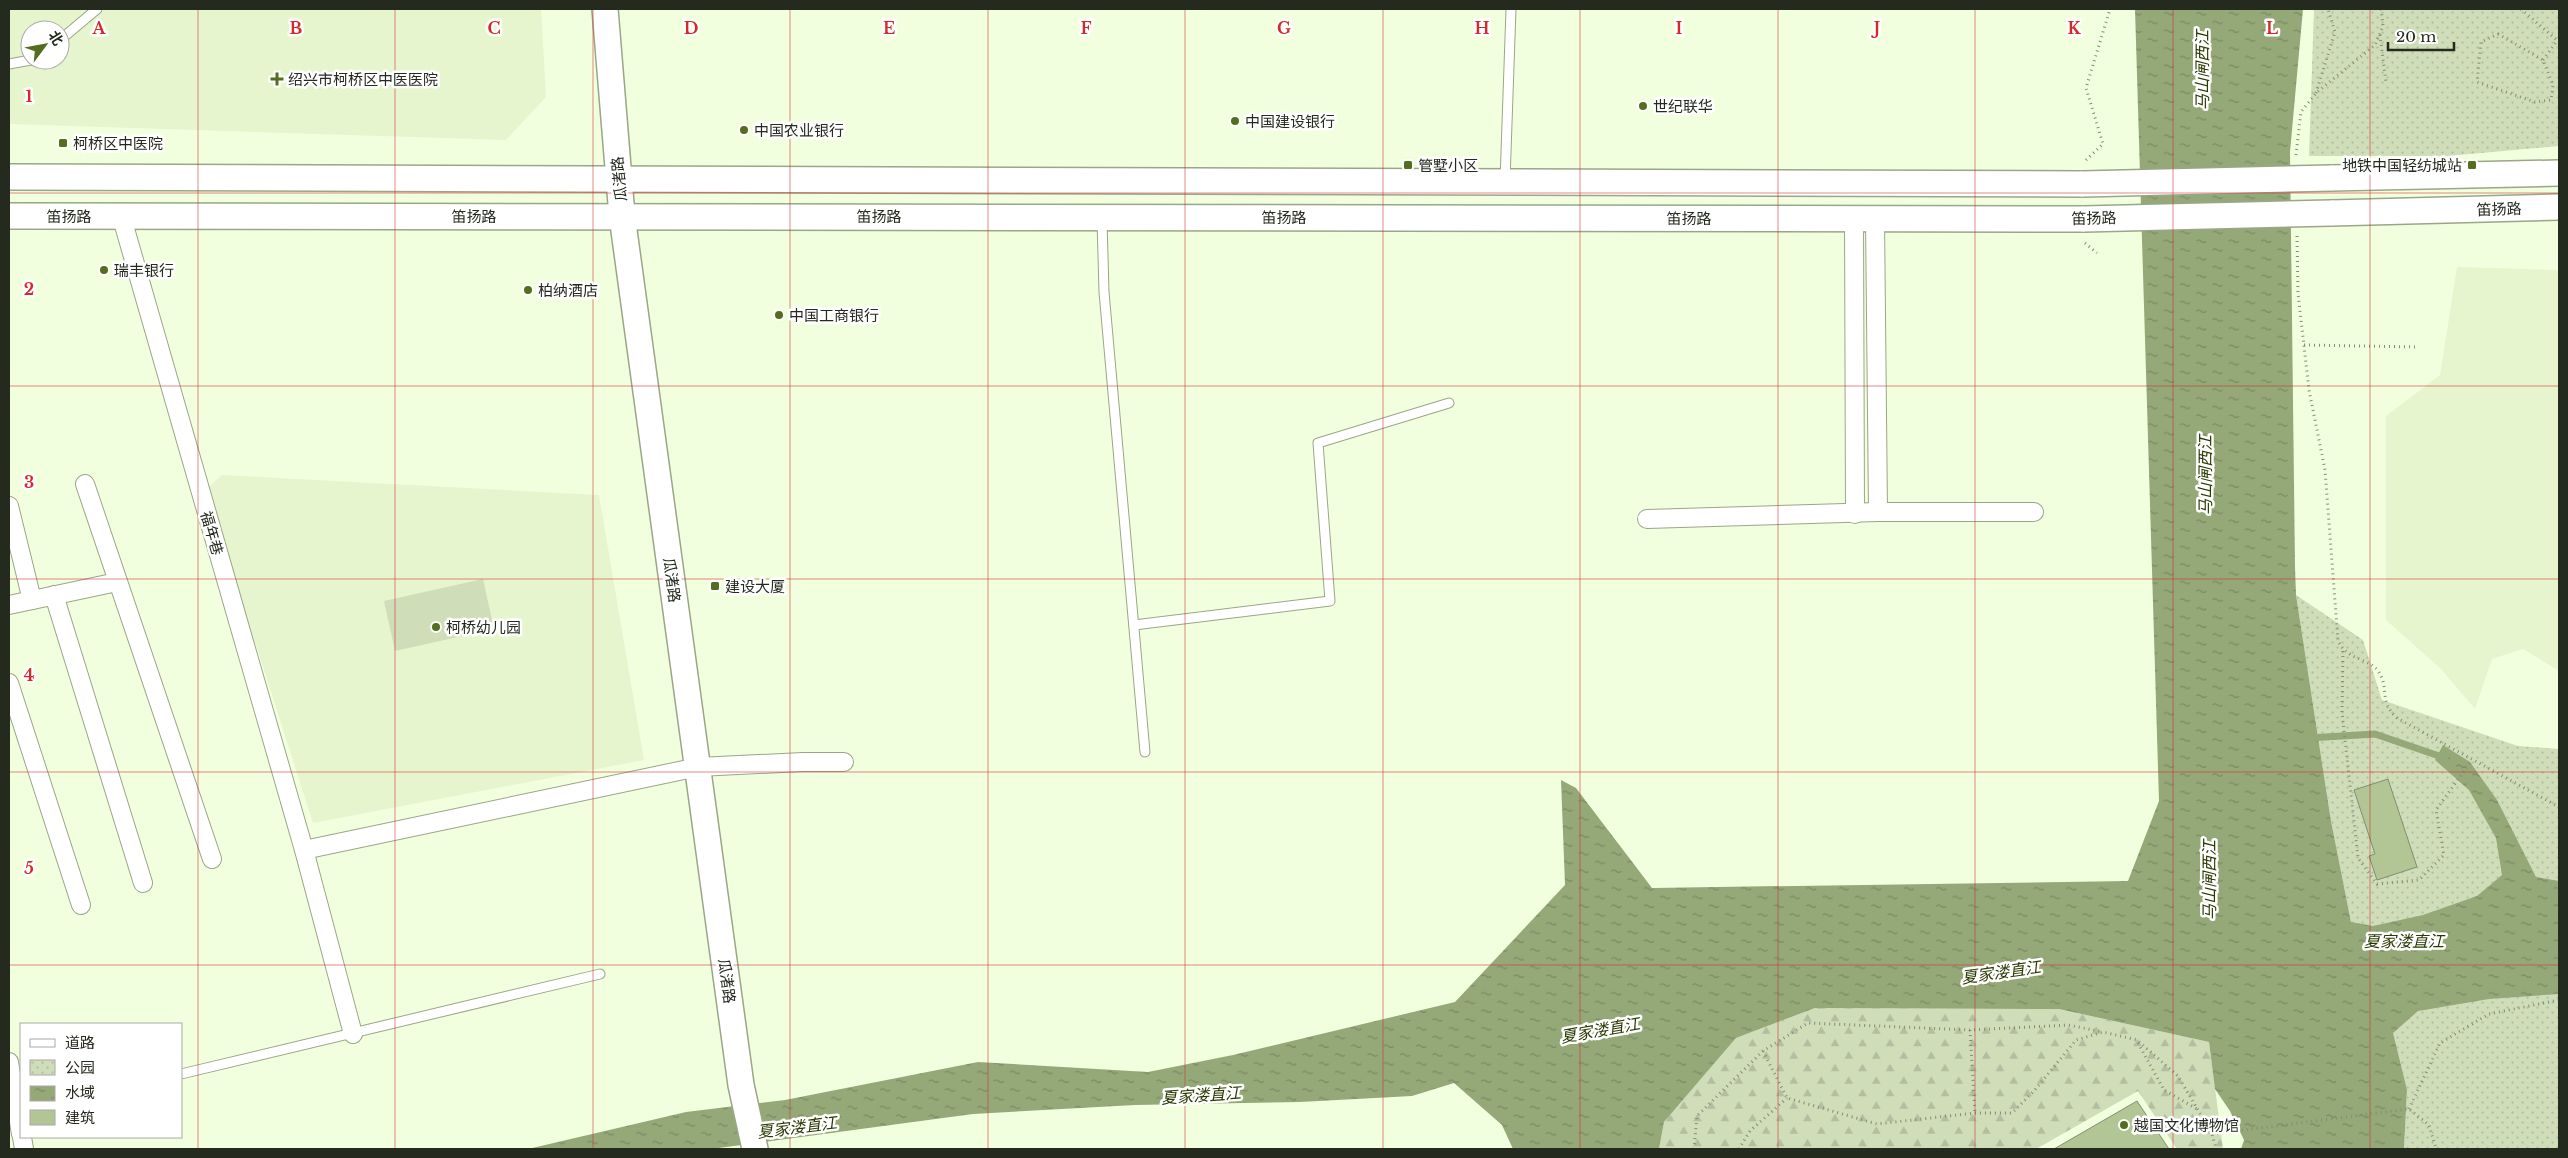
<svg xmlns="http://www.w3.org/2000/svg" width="2568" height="1158" font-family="'Libre Baskerville','Noto Sans SC',serif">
	<defs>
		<pattern id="forest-firs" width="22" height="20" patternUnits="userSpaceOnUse" patternTransform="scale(1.25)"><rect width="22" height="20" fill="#cfddb9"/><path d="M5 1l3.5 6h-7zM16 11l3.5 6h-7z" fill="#b2be9f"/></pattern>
		<pattern id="park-dots" width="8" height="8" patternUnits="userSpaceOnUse" patternTransform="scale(1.25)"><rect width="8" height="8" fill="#cfddb9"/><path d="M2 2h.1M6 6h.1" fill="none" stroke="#b2be9f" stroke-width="1.8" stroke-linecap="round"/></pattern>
		<pattern id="water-ripples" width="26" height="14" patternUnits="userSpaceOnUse" patternTransform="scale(1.25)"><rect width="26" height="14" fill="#95a878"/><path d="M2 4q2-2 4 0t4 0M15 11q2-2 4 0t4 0" fill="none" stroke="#798962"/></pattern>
	</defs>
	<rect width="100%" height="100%" fill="#f2ffdf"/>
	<g fill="#e6f5ce" fill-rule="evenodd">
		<path d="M9 9H541L546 97 506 140 9 124ZM30 30H60V60H30Z"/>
		<polygon points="2457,267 2559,270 2559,671 2523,649 2492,659 2475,709 2441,669 2386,620 2386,416 2440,375"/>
		<polygon points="222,475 599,495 644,760 313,823 206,489"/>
	</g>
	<polygon fill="#cfddb9" points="483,579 494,629 395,651 384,601"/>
	<polygon fill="url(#forest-firs)" points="1815,1008 2059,1009 2209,1042 2223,1149 2177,1149 2138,1091 2036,1149 1659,1149 1664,1122 1736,1038"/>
	<g fill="url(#park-dots)">
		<polygon points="2314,9 2559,9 2559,146 2448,156 2309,156"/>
		<polygon points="2296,595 2363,640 2382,700 2518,746 2559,749 2559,1149 2404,1149 2407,1090 2351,922 2331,821"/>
	</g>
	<polygon fill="url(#water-ripples)" points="2135,9 2303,9 2290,152 2295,567 2296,595 2331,821 2351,922 2373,926 2423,915 2477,896 2502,875 2496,838 2469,790 2435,760 2443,745 2470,762 2497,800 2536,877 2559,881 2559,994 2489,999 2418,1011 2393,1033 2407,1090 2404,1149 2241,1149 2244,1140 2230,1111 2215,1089 2209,1042 2059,1009 1815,1008 1736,1038 1664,1122 1659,1149 1513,1149 1502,1125 1454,1083 1412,1096 1300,1102 1135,1105 973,1114 711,1149 528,1149 686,1112 785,1100 978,1062 1148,1072 1233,1055 1455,1002 1565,885 1561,780 1576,788 1652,888 2128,881 2159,801"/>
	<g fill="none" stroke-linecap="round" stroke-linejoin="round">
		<polyline stroke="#95a878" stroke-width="7" points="2309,738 2375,734 2445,758"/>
	</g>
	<g fill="#b2c594" stroke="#838f72">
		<polygon points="2388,779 2417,867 2377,880 2369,856 2375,854 2354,790"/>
		<polygon points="2137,1101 2169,1149 2054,1149"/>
	</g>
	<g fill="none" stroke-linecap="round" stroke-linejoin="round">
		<defs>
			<g id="lane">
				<polyline points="60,40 97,9"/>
				<polyline points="9,64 31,60"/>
				<polyline points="1505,181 1511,9"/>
				<polyline points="1102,220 1104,292 1145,752"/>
				<polyline points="1134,625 1330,601 1318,443 1449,403"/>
				<polyline points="181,1074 600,974"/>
			</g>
			<g id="street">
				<polyline points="121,215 304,850 353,1034"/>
				<polyline points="1854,218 1855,514"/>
				<polyline points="1875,218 1878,512"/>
				<polyline points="85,484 212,859"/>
				<polyline points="9,506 32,600"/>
				<polyline points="1647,519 1878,512 2034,512"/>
				<polyline points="54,595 143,883"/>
				<polyline points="9,605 117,582"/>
				<polyline points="9,683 81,905"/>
				<polyline points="304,850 698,767 803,762 844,762"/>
				<polyline points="9,1062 21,1134"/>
				<polyline points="22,1137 24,1149"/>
			</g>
			<g id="secondary">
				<polyline points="605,9 622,216 741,1085 755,1149"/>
				<polyline points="9,177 2083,184"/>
				<polyline points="2331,178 2559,173"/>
				<polyline points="2331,213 2559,207"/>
				<polyline points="9,216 2084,219"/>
			</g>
		</defs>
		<use href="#lane" stroke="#9aa688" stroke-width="11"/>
		<use href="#street" stroke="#9aa688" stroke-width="20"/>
		<use href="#secondary" stroke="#9aa688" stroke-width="28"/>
		<g stroke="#848d78" stroke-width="3" stroke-dasharray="1 4" stroke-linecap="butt">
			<polyline points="2521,9 2559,42"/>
			<polygon points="2498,34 2543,60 2553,85 2551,100 2535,102 2477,82 2481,42"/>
			<polyline points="2380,35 2386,83"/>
			<polyline points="2543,60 2557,41"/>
			<polyline points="2316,93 2335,32 2328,9"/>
			<polyline points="2296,155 2301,112 2316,93 2375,45 2383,26 2381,9"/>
			<polyline points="2086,160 2103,144 2086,88 2110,9"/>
			<path d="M2297 236 2298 293 2309 390 2325 470 2338 641C2348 661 2369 658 2378 671 2390 687 2378 701 2397 718L2559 807"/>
			<polyline points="2085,243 2097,253"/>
			<polyline points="2304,345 2418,347"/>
			<polyline points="2343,651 2342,712 2358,858 2377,884 2419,880 2444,855 2436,810 2472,760"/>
			<polyline points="1970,1030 1975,1113"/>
			<polyline points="2138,1043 2164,1090 2197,1109"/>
			<polyline points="1763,1051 1787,1098 1877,1124 1975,1113 2012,1113 2034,1091 2076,1040 2103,1032 2137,1040 2178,1076 2212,1134 2216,1149"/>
			<polyline points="2409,1109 2440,1043 2489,1014 2559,1000"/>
			<polyline points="2212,1134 2409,1109 2429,1125 2436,1149"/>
			<polyline points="1694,1149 1697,1116 1763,1051 1808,1023 1970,1030 2068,1025 2103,1032"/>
			<polyline points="1739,1149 1750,1131 1787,1098"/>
		</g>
		<use href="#lane" stroke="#fff" stroke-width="9"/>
		<use href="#street" stroke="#fff" stroke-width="18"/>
		<use href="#secondary" stroke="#fff" stroke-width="25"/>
		<defs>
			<g id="secondary-bridge">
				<polyline points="2083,184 2331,178"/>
				<polyline points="2084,219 2331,213"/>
			</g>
		</defs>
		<use href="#secondary-bridge" stroke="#9aa688" stroke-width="28" stroke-linecap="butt"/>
		<use href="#secondary-bridge" stroke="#fff" stroke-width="25"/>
	</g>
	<path fill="none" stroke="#d62828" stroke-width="1" stroke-opacity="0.55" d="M198 9V1149M395 9V1149M593 9V1149M790 9V1149M988 9V1149M1185 9V1149M1383 9V1149M1580 9V1149M1778 9V1149M1975 9V1149M2173 9V1149M2370 9V1149M9 193H2559M9 386H2559M9 579H2559M9 772H2559M9 965H2559"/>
	<g fill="#546d1e" stroke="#fff" stroke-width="2">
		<path d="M274.5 71.5h5v5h5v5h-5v5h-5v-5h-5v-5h5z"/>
		<circle cx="1643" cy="106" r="5"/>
		<circle cx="1235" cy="121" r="5"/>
		<circle cx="744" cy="130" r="5"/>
		<rect x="58" y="138" width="10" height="10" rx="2.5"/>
		<rect x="1403" y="160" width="10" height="10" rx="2.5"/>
		<rect x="2467" y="160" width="10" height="10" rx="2.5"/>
		<circle cx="104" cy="270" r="5"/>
		<circle cx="528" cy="290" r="5"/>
		<circle cx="779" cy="315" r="5"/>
		<rect x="710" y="581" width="10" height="10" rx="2.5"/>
		<circle cx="436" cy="627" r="5"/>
		<circle cx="2124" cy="1125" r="5"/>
	</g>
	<g text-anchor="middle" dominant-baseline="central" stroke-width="5" stroke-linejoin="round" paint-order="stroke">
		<g font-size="15" fill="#252a1e" stroke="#fff" text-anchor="start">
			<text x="288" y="79">绍兴市柯桥区中医医院</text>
			<text x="1653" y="106">世纪联华</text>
			<text x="1245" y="121">中国建设银行</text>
			<text x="754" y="130">中国农业银行</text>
			<text x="73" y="143">柯桥区中医院</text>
			<text x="1418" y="165">管墅小区</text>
			<text x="2462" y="165" text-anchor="end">地铁中国轻纺城站</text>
			<text x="114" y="270">瑞丰银行</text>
			<text x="538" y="290">柏纳酒店</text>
			<text x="789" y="315">中国工商银行</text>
			<text x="725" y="586">建设大厦</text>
			<text x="446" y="627">柯桥幼儿园</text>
			<text x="2134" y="1125">越国文化博物馆</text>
		</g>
		<g font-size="15" fill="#252a1e" stroke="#fff">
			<text transform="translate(619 179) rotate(-95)">瓜渚路</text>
			<text transform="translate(2499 209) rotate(-2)">笛扬路</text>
			<text x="69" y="216">笛扬路</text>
			<text x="474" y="216">笛扬路</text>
			<text x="879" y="216">笛扬路</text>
			<text x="1284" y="217">笛扬路</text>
			<text x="1689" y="218">笛扬路</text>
			<text transform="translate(2094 218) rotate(-1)">笛扬路</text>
			<text transform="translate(212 533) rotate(74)">福年巷</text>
			<text transform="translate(672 580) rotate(82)">瓜渚路</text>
			<text transform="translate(727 981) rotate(82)">瓜渚路</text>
		</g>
		<g font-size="16" font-style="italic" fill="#293900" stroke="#fff">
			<text transform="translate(2202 70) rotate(-90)">马山闸西江</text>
			<text transform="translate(2205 475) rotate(-90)">马山闸西江</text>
			<text transform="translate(2209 880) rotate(-90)">马山闸西江</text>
			<text x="2404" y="941">夏家溇直江</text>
			<text transform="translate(2001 972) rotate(-8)">夏家溇直江</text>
			<text transform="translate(1600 1030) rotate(-10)">夏家溇直江</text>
			<text transform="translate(1201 1095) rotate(-4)">夏家溇直江</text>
			<text transform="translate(797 1127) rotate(-7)">夏家溇直江</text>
		</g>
	</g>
	<g font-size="16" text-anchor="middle" font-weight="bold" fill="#d62828" stroke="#fff" stroke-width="5" stroke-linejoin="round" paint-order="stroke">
		<text x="99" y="34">A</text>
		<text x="296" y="34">B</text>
		<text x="494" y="34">C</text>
		<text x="691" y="34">D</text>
		<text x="889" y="34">E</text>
		<text x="1086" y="34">F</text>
		<text x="1284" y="34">G</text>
		<text x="1482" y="34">H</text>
		<text x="1679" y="34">I</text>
		<text x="1877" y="34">J</text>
		<text x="2074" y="34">K</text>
		<text x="2272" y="34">L</text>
		<text x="29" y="102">1</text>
		<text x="29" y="295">2</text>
		<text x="29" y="488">3</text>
		<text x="29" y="681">4</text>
		<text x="29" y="874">5</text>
	</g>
	<rect width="2568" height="1158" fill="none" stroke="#252a1e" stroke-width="20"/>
	<rect x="20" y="1023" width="162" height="115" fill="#ffffff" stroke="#a8aaa5"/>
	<rect x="30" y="1039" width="25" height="8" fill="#ffffff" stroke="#a8aaa5"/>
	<text x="65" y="1048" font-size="15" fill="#252a1e">道路</text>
	<rect x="30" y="1060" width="25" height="15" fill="url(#park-dots)" stroke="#a8aaa5"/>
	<text x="65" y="1073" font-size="15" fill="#252a1e">公园</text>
	<rect x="30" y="1086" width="25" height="15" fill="url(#water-ripples)" stroke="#a8aaa5"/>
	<text x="65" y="1098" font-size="15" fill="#252a1e">水域</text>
	<rect x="30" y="1110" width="25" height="15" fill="#b2c594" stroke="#a8aaa5"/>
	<text x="65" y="1123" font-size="15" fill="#252a1e">建筑</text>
	<g transform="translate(45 45) rotate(58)"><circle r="24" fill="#ffffff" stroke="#a8aaa5"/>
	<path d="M0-4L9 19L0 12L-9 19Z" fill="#546d1e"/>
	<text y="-8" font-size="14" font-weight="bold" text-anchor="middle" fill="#252a1e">北</text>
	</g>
	<path d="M2388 42v8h66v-8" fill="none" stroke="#252a1e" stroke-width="2.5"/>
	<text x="2396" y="42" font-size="15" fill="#252a1e" stroke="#ffffff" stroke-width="4" paint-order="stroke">20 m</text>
</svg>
